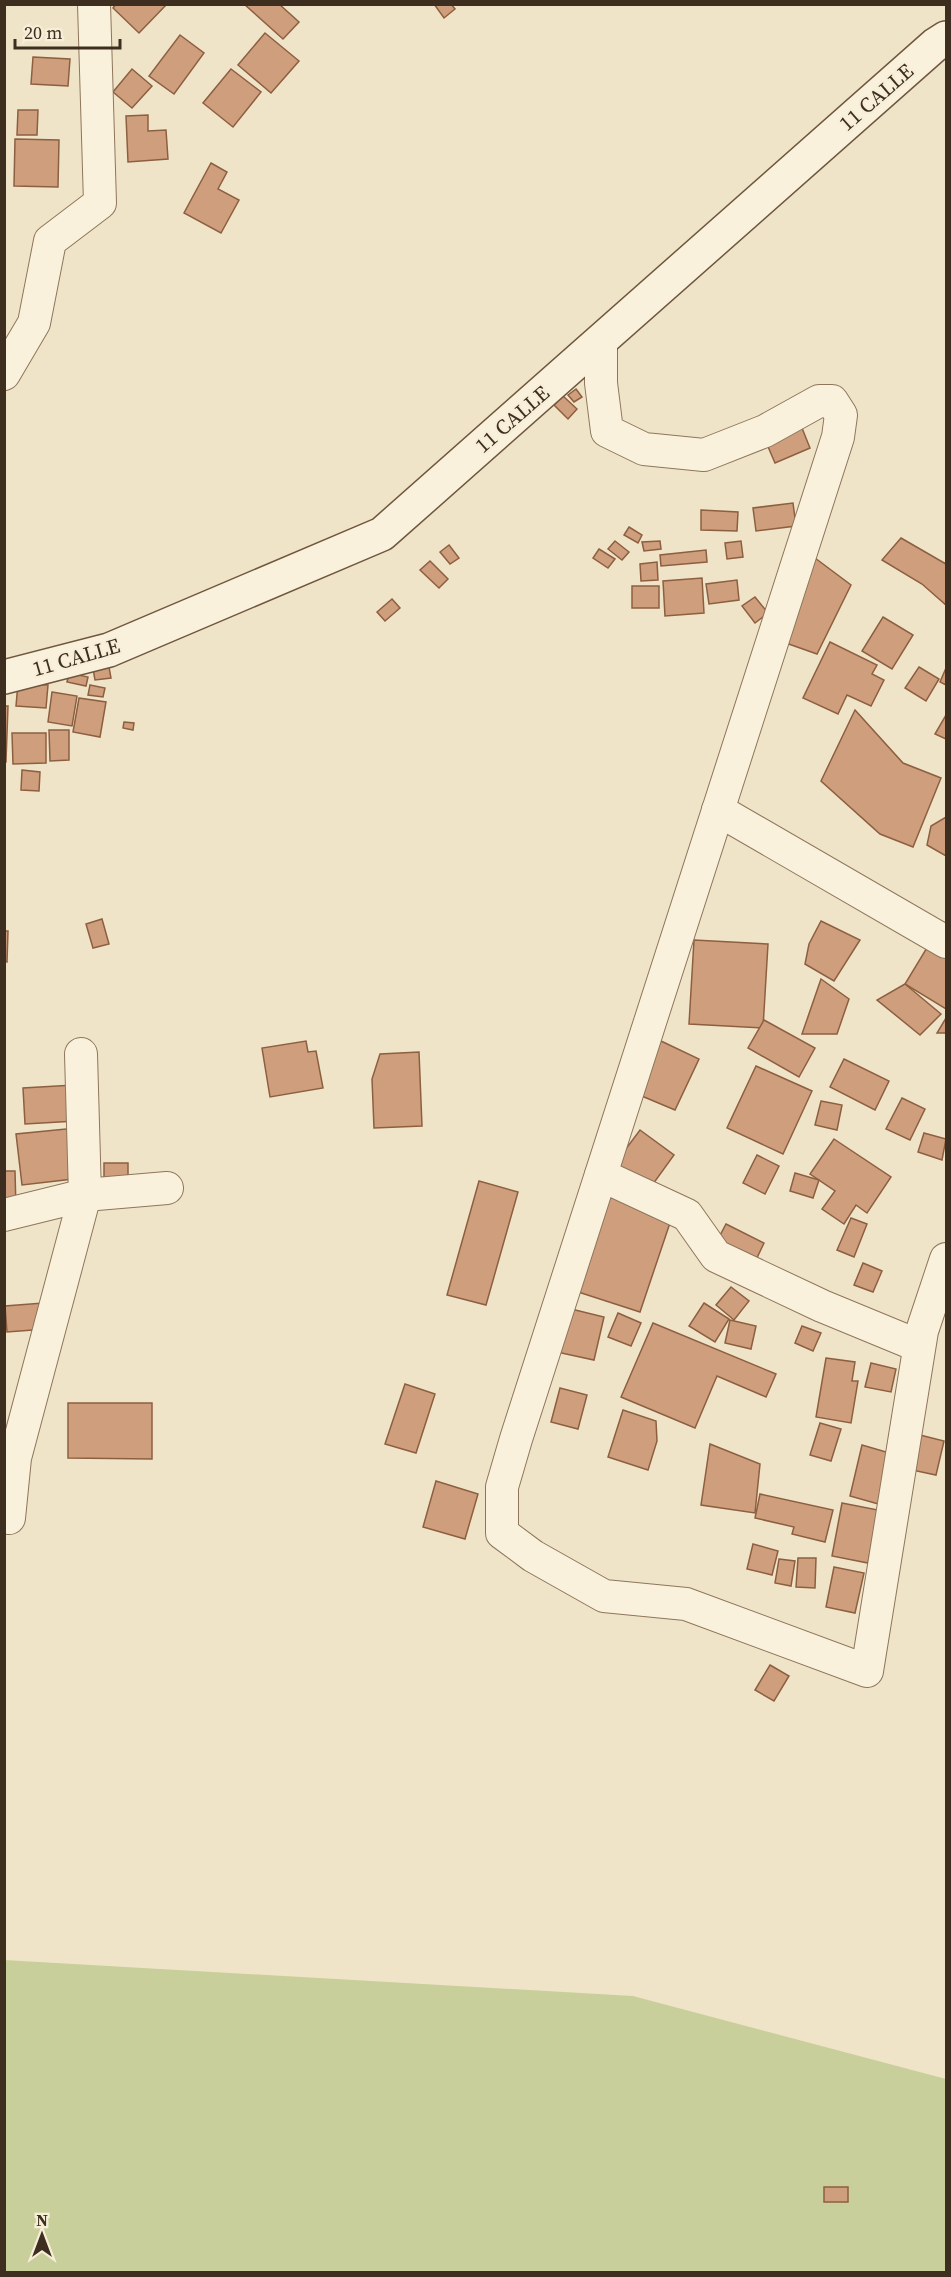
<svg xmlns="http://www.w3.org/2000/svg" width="951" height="2277" font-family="'Source Serif 4',serif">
	<rect width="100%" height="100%" fill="#f0e4c8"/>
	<polygon fill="#c9cf9b" points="4,1960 633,1996 946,2079 946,2272 5,2272"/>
	<g fill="#cf9f7d" stroke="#8d5f41" stroke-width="1.5">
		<polygon points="116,4 167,4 139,33 113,8"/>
		<polygon points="244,4 279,4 299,22 283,39"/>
		<polygon points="434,4 451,4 455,9 444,18"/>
		<polygon points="265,33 299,61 271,93 238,65"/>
		<polygon points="180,35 204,53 174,94 149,76"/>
		<polygon points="33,57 70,59 68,86 31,84"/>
		<polygon points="132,69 152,86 132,108 113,92"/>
		<polygon points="231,69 261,92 233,127 203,103"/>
		<polygon points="18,110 38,110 37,135 17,135"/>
		<polygon points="148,115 148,131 166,130 168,159 128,162 126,116"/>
		<polygon points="15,139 59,140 58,187 14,186"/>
		<polygon points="211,163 227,172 218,189 239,200 221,233 184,213"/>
		<polygon points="576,389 582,397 574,402 568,395"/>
		<polygon points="563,396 577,409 568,419 554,405"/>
		<polygon points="802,428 810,448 775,463 766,442"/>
		<polygon points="793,503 796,526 756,531 753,508"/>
		<polygon points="701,510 738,512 737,531 701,530"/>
		<polygon points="629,527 642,535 638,543 624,535"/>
		<polygon points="901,538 946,564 946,605 922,584 882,560"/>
		<polygon points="615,541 629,552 622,560 608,549"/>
		<polygon points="660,541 661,549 644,551 642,542"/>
		<polygon points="741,541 743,557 727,559 725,543"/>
		<polygon points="449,545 459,558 450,564 440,552"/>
		<polygon points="599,549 615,559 608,568 593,558"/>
		<polygon points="706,550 707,562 661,566 660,555"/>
		<polygon points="815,558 851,585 817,654 783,642"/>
		<polygon points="430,561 448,579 439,588 420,570"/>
		<polygon points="657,562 658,580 641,581 640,564"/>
		<polygon points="702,578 704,613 665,616 663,581"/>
		<polygon points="737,580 739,600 709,604 706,584"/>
		<rect x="632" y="586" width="27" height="22"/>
		<polygon points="755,597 768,613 755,623 742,606"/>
		<polygon points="392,599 400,608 385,621 377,612"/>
		<polygon points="883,617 913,635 892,669 862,651"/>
		<polygon points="830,642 877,665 872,674 884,680 871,706 847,695 838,714 803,698"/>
		<polygon points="109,667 111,678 95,680 93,669"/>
		<polygon points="919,667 939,679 926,701 905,688"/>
		<polygon points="946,668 946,685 940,682"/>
		<polygon points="69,673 88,677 86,686 67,682"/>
		<polygon points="18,683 48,685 46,708 16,706"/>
		<polygon points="90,685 105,688 103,697 88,695"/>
		<polygon points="52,692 77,696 72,726 48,722"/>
		<polygon points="79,698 106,702 100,737 73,732"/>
		<polygon points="4,706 8,706 6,762 4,762"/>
		<polygon points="855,710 903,763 941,778 913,847 880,834 821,781"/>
		<polygon points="946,715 946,739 935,734"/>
		<polygon points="124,722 134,723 133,730 123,728"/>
		<polygon points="49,730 69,730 69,760 50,761"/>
		<polygon points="12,733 46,733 46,763 13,764"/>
		<polygon points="22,770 40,772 39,791 21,790"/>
		<polygon points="946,817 946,856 927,845 931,826"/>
		<polygon points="102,919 109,944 93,948 86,924"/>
		<polygon points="821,921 860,940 834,981 805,964 809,944"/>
		<polygon points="4,931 8,931 7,962 4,961"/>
		<polygon points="694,940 768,944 763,1028 689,1024"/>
		<polygon points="928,946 946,957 946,1009 905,984"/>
		<polygon points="821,979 849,999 837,1034 802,1034"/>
		<polygon points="905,984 941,1014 920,1035 877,1000"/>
		<polygon points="946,1018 946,1033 937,1033"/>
		<polygon points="764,1020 815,1048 799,1077 748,1048"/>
		<polygon points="306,1041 308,1052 316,1051 323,1088 270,1097 262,1048"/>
		<polygon points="661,1041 699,1059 675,1110 637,1094"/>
		<polygon points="419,1052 422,1126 374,1128 372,1079 380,1054"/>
		<polygon points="844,1059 889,1081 875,1110 830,1087"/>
		<polygon points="756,1066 812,1091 783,1154 727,1128"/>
		<polygon points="74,1085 76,1121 25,1124 23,1088"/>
		<polygon points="902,1098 925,1109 910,1140 886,1129"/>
		<polygon points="821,1101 842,1105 837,1130 815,1125"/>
		<polygon points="76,1128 82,1178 22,1185 16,1134"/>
		<polygon points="640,1130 674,1155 648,1191 613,1166"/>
		<polygon points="924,1133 946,1139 942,1160 918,1152"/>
		<polygon points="834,1139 891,1177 867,1213 856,1205 844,1224 822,1209 835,1191 810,1174"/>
		<polygon points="757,1155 779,1166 765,1194 743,1183"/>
		<rect x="104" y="1163" width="24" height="22"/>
		<polygon points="4,1171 15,1171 16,1209 4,1210"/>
		<polygon points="795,1173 819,1180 813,1198 790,1191"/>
		<polygon points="479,1181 518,1192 486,1305 447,1295"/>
		<polygon points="605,1192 673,1214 640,1312 572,1290"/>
		<polygon points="851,1218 867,1224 854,1257 837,1250"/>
		<polygon points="726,1224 764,1243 755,1262 716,1243"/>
		<polygon points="863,1263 882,1271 873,1292 854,1285"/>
		<polygon points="731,1287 749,1301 734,1320 716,1305"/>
		<polygon points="43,1303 46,1329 7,1332 5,1306"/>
		<polygon points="704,1303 729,1319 715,1342 689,1326"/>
		<polygon points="563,1307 604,1317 594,1360 552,1351"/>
		<polygon points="618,1313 641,1323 631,1346 608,1337"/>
		<polygon points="730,1320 756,1326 751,1349 725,1343"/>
		<polygon points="653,1323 776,1374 766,1397 717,1376 695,1428 621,1397"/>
		<polygon points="802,1326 821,1333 813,1351 795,1343"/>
		<polygon points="826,1358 855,1362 852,1381 858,1381 851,1423 816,1417"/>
		<polygon points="871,1363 896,1369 891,1392 865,1387"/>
		<polygon points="405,1384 435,1394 416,1453 385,1444"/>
		<polygon points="560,1388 587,1395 578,1429 551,1422"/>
		<polygon points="68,1403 152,1403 152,1459 68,1458"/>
		<polygon points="623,1410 656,1421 657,1441 648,1470 608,1457"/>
		<polygon points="820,1423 841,1429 831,1461 810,1455"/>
		<polygon points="920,1435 944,1441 936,1475 912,1470"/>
		<polygon points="710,1444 760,1464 755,1513 701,1505"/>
		<polygon points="862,1445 893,1454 882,1505 850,1496"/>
		<polygon points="436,1481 478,1494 465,1539 423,1527"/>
		<polygon points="760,1494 833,1510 825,1542 792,1534 794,1527 755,1518"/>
		<polygon points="842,1503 878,1510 868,1563 832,1556"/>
		<polygon points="753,1544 778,1551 772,1575 747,1569"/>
		<polygon points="798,1558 816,1558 815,1588 796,1587"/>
		<polygon points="779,1559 795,1561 791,1586 775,1583"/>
		<polygon points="834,1567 864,1573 855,1613 826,1607"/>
		<polygon points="770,1665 789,1676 774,1701 755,1690"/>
		<rect x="824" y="2187" width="24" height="15"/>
	</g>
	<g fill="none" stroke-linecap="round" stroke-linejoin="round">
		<defs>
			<g id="street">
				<polyline points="601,341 601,383 607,431 644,449 704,455 765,431 819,401 832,401 841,415 838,437 516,1439 502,1487 502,1533 533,1556 604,1596 686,1604 867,1671 922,1331 946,1259"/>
				<polyline points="4,374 34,323 50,241 100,203 94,4"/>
				<polyline points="718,810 946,942"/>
				<polyline points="601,1175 687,1215 716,1256 822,1306 919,1346"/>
				<polyline points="4,1215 85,1195 167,1188"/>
				<polyline points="9,1518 15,1458 85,1195 81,1054"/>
			</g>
			<polyline id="secondary" points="4,677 109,650 382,534 935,45 946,38"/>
		</defs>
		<use href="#street" stroke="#8d765c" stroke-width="34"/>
		<use href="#secondary" stroke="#6f573f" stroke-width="36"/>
		<use href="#street" stroke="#faf1dc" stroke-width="32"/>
		<use href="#secondary" stroke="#faf1dc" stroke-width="33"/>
	</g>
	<g text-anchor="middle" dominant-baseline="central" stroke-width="4.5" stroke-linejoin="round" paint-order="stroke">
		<g font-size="21" fill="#3d2e20" stroke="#f7eed8">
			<text transform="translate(876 97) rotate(-41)">11 CALLE</text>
			<text transform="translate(512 419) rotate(-41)">11 CALLE</text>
			<text transform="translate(76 657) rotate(-16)">11 CALLE</text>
		</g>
	</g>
	<rect width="951" height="2277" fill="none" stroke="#3d2e20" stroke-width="12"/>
	<g transform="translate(42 2235)" stroke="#f7eed8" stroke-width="4.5" paint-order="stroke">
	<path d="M0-4.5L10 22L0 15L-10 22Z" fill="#3d2e20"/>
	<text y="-9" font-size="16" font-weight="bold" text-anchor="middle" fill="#3d2e20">N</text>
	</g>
	<path d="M15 39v9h105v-9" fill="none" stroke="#3d2e20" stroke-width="3"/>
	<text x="24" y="39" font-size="18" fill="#3d2e20" stroke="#f7eed8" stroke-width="4.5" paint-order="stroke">20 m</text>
</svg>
